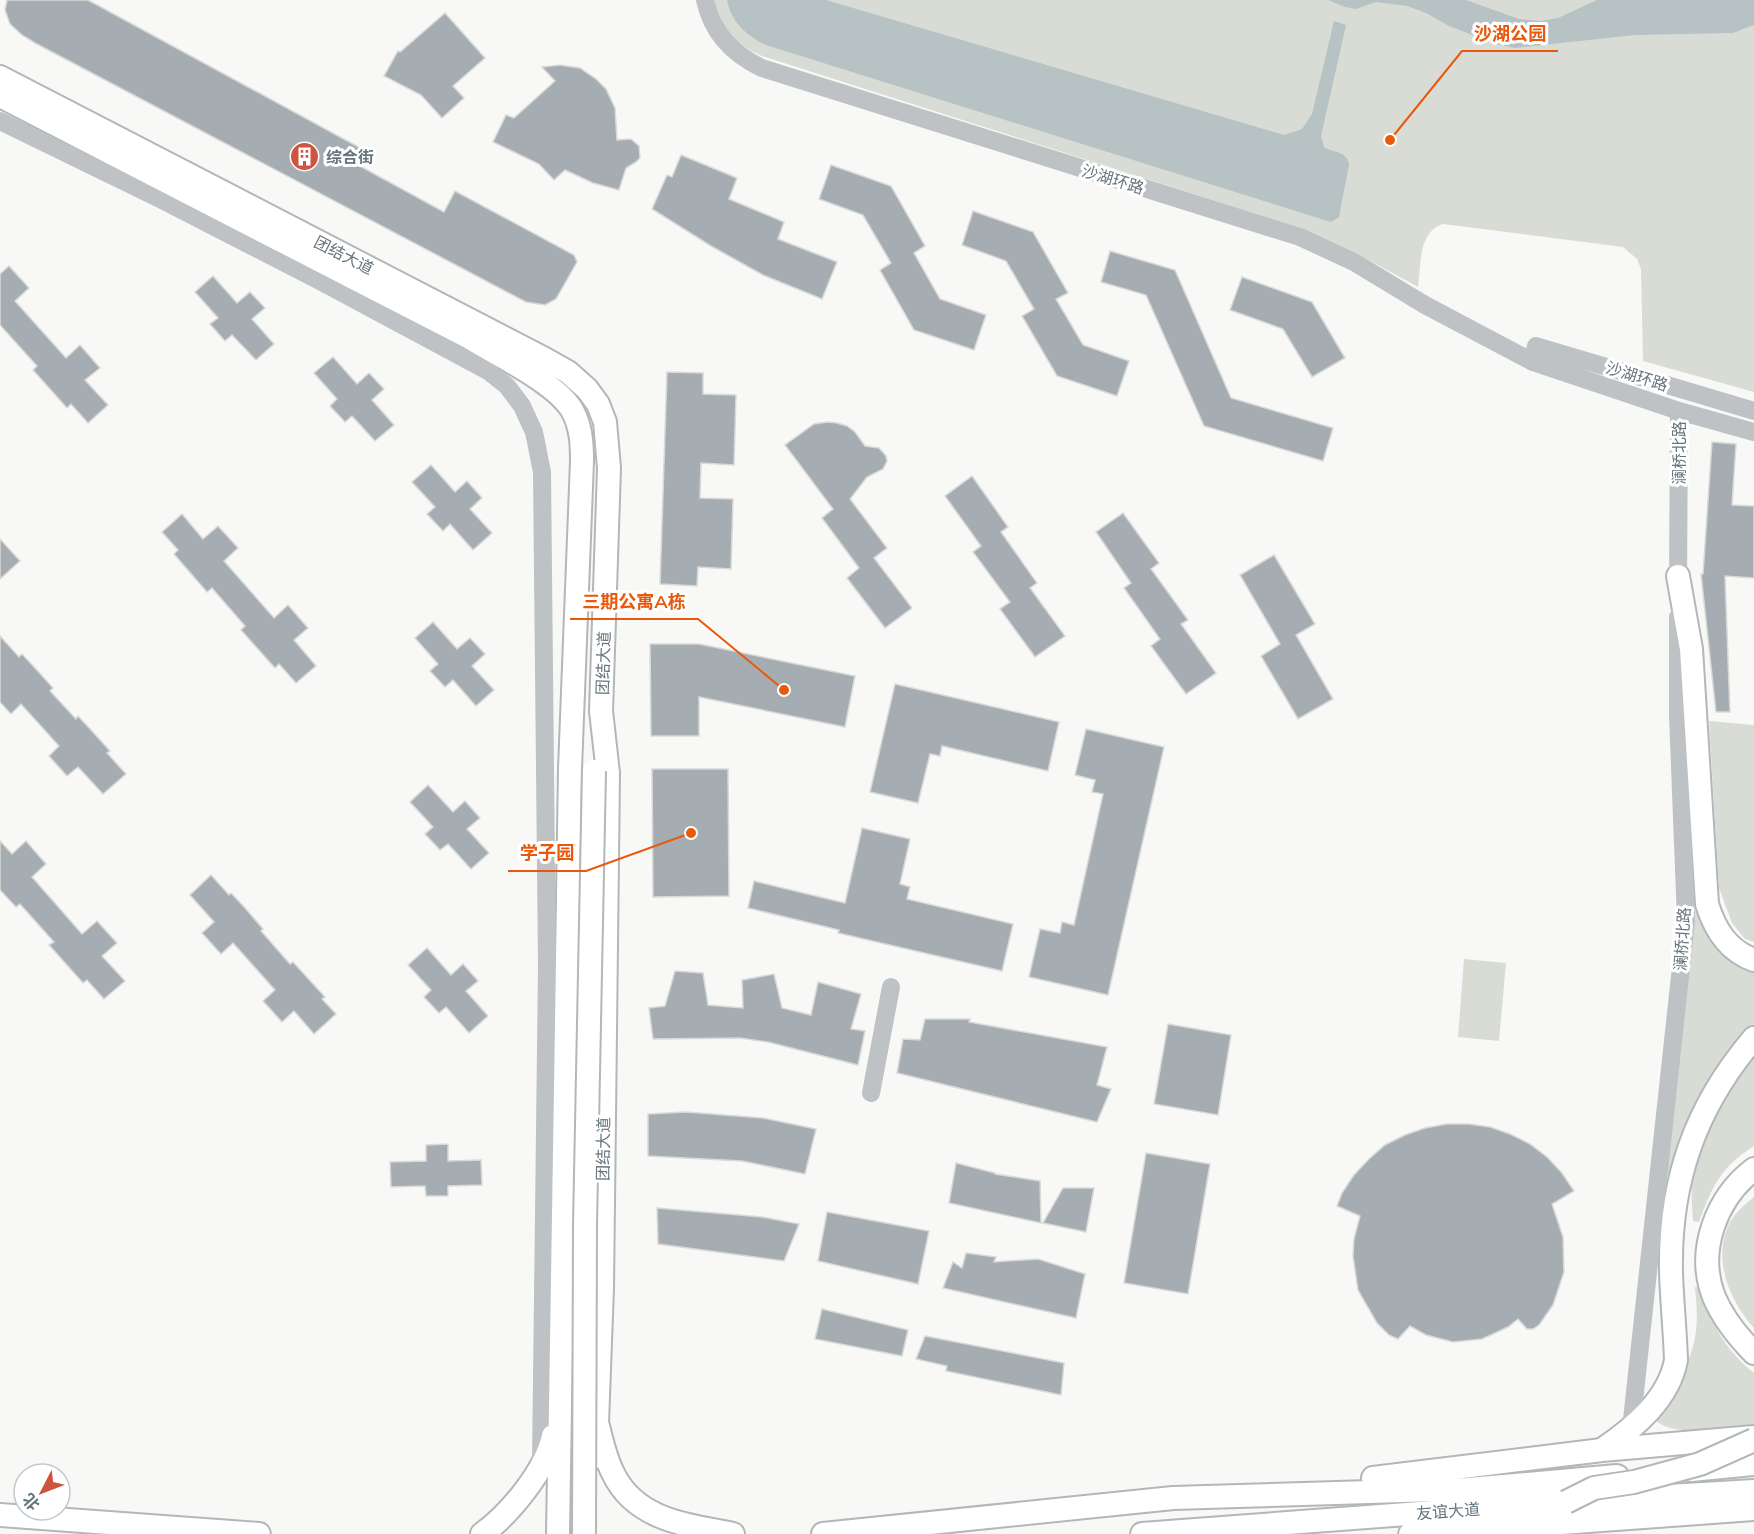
<svg xmlns="http://www.w3.org/2000/svg" width="1754" height="1534" font-family="Mulish,'Noto Sans SC',sans-serif">
	<rect width="100%" height="100%" fill="#f8f8f6"/>
	<g fill="#d8dcd5">
		<path d="M713 0H1754V392L1643 361 1641 269 1637 259 1623 247 1443 224C1418 232 1421 265 1418 287L1352 251 1303 229 762 56C735 45 722 27 713 0Z"/>
		<polygon points="1709,721 1754,725 1754,942 1745,939 1732,923 1719,888"/>
		<path d="M1696 894C1710 935 1710 954 1754 971V1027L1704 1087 1686 1125 1669 1174 1663 1172 1690 895Z"/>
		<polygon points="1464,959 1506,963 1499,1041 1458,1037"/>
		<path d="M1754 1056V1146C1720 1168 1713 1185 1699 1222L1693 1221C1692 1207 1691 1193 1692 1179 1696 1138 1728 1087 1754 1056Z"/>
		<path d="M1754 1197V1328C1730 1302 1712 1259 1729 1224 1734 1214 1745 1204 1754 1197Z"/>
		<path d="M1695 1287H1700C1710 1322 1725 1350 1754 1373V1425C1729 1428 1670 1439 1653 1418 1671 1390 1693 1364 1696 1330 1698 1316 1696 1301 1695 1287Z"/>
	</g>
	<g fill="#b7c2c5">
		<path d="M727 0H826L1284 135 1302 129 1312 114 1334 21 1346 25 1321 136 1324 147C1334 153 1348 151 1349 165L1339 217 1331 222 766 45C747 36 731 22 727 0Z"/>
		<polygon points="1328,0 1466,0 1519,19 1540,21 1558,18 1597,0 1754,0 1754,25 1733,33 1635,35 1515,48 1496,44 1449,26 1426,13 1407,6 1376,2 1356,9 1345,7"/>
	</g>
	<g fill="#a6adb2" stroke="#d9d9d8" stroke-width="1.5">
		<polygon points="7,0 88,0 364,150 356,164 444,212 455,191 574,255 577,262 556,299 545,305 526,302 35,43 22,35 10,24 5,10"/>
		<polygon points="445,13 485,58 453,86 464,98 442,118 421,95 384,76 398,51 400,52"/>
		<polygon points="560,65 580,68 596,79 606,89 615,108 617,140 631,139 639,146 640,158 636,162 626,168 619,190 593,183 565,170 554,180 539,164 493,142 506,115 514,118 555,81 542,67"/>
		<polygon points="681,155 737,178 729,199 784,222 778,239 837,262 822,299 763,275 711,246 652,209 667,175 672,177"/>
		<polygon points="831,165 891,186 925,246 914,253 940,299 986,315 974,350 914,330 880,270 891,263 863,215 819,199"/>
		<polygon points="973,211 1033,232 1068,293 1056,299 1083,345 1129,361 1117,396 1057,376 1022,316 1034,309 1006,261 962,245"/>
		<polygon points="1110,251 1175,270 1231,398 1333,428 1323,461 1204,426 1146,295 1101,282"/>
		<polygon points="9,266 29,288 15,301 66,358 80,345 100,368 85,380 108,405 88,423 71,404 67,408 33,370 37,366 0,325 0,274"/>
		<polygon points="213,276 237,303 250,292 265,308 252,319 274,344 256,360 232,335 225,341 210,324 218,318 195,292"/>
		<polygon points="1242,277 1312,302 1345,358 1312,377 1283,329 1230,310"/>
		<polygon points="333,357 357,384 369,373 384,389 372,400 394,425 375,441 352,416 345,422 330,406 337,399 314,373"/>
		<polygon points="667,372 703,373 703,394 736,395 734,465 701,463 700,498 733,499 731,569 698,567 697,586 660,584"/>
		<polygon points="828,422 837,423 847,426 855,432 865,446 879,448 886,456 887,461 883,469 867,477 850,499 887,548 874,558 912,608 885,628 847,578 859,568 822,518 833,509 785,445 814,424"/>
		<polygon points="1712,442 1736,444 1732,505 1754,506 1754,578 1725,576 1730,712 1716,712 1701,574 1703,574"/>
		<polygon points="431,465 455,492 467,481 482,498 470,509 492,533 473,550 450,524 443,531 427,514 435,507 412,482"/>
		<polygon points="972,476 1008,527 1001,532 1037,583 1030,588 1065,636 1035,657 1000,609 1010,602 973,552 981,546 945,496"/>
		<polygon points="1123,513 1159,563 1151,569 1188,620 1181,624 1216,673 1186,694 1151,646 1160,639 1124,588 1131,583 1096,532"/>
		<polygon points="182,514 203,539 218,526 238,548 224,561 274,618 288,605 308,628 294,640 316,666 296,683 279,664 275,668 241,630 245,626 212,588 207,592 174,554 178,550 162,532"/>
		<polygon points="0,539 20,561 0,579"/>
		<polygon points="1274,555 1315,624 1296,635 1333,699 1298,719 1261,656 1280,644 1240,575"/>
		<polygon points="433,622 457,649 470,638 485,654 472,666 494,690 476,706 453,680 445,687 430,671 438,664 415,638"/>
		<polygon points="0,636 19,657 22,654 35,668 53,688 50,691 76,719 78,716 91,730 110,751 107,753 126,774 103,794 78,767 67,776 49,756 59,746 21,704 11,714 0,702"/>
		<polygon points="650,644 699,644 855,676 845,727 699,697 699,736 651,736"/>
		<polygon points="895,684 1059,722 1048,771 942,746 940,756 930,754 918,803 870,792"/>
		<polygon points="1086,729 1164,747 1108,995 1029,977 1040,929 1060,933 1062,922 1074,925 1103,794 1092,792 1095,780 1075,775"/>
		<polygon points="652,769 728,769 729,896 653,897"/>
		<polygon points="428,785 453,812 465,801 480,818 467,829 489,853 471,869 448,844 440,850 425,834 433,827 410,802"/>
		<polygon points="862,828 910,839 900,884 910,887 907,899 1013,924 1002,971 838,933 839,930 748,908 754,881 845,903"/>
		<polygon points="0,841 12,854 26,841 46,864 32,877 82,934 97,921 117,943 102,956 125,981 104,999 87,980 83,983 49,945 54,942 20,904 16,907 0,890"/>
		<polygon points="211,875 229,895 231,893 245,908 263,929 261,931 290,964 293,962 325,997 322,999 336,1014 314,1034 294,1011 282,1022 263,1001 275,990 233,943 221,954 202,933 214,922 190,895"/>
		<polygon points="427,948 451,975 463,964 478,981 466,991 488,1016 469,1033 446,1007 439,1013 424,997 431,990 408,965"/>
		<polygon points="675,971 703,973 708,1005 743,1008 742,980 774,974 782,1008 811,1015 818,982 861,994 851,1029 865,1031 858,1065 768,1042 740,1038 653,1039 649,1008 665,1006"/>
		<polygon points="925,1019 970,1019 969,1022 1107,1047 1097,1085 1111,1089 1097,1122 897,1073 903,1039 920,1040"/>
		<polygon points="1168,1024 1231,1035 1218,1115 1154,1104"/>
		<polygon points="686,1112 763,1118 816,1129 805,1174 742,1161 648,1156 648,1114"/>
		<polygon points="1447,1124 1468,1124 1490,1127 1510,1134 1530,1144 1547,1157 1562,1173 1574,1191 1552,1204 1563,1237 1564,1272 1553,1305 1539,1325 1533,1329 1527,1329 1518,1319 1508,1327 1482,1339 1453,1342 1426,1335 1410,1326 1398,1339 1389,1335 1377,1323 1358,1290 1353,1256 1354,1239 1360,1216 1337,1206 1342,1193 1354,1175 1369,1159 1385,1145 1405,1135 1425,1128"/>
		<polygon points="448,1144 448,1161 481,1160 482,1185 448,1186 448,1196 426,1196 425,1186 391,1187 390,1162 426,1161 426,1145"/>
		<polygon points="1146,1153 1210,1164 1188,1294 1124,1283"/>
		<polygon points="956,1163 995,1173 995,1174 1040,1181 1041,1223 949,1203"/>
		<polygon points="1063,1188 1094,1188 1086,1232 1043,1223"/>
		<polygon points="657,1208 762,1217 799,1224 784,1261 658,1244"/>
		<polygon points="827,1212 929,1231 918,1284 818,1261"/>
		<polygon points="966,1253 996,1257 994,1262 1038,1259 1085,1274 1076,1318 943,1288 953,1262 962,1268"/>
		<polygon points="822,1309 908,1330 902,1356 815,1339"/>
		<polygon points="925,1336 1064,1363 1061,1395 946,1371 947,1366 916,1359"/>
	</g>
	<g fill="none" stroke-linecap="round" stroke-linejoin="round">
		<defs>
			<g id="major">
				<polyline points="0,77 545,359 568,372 587,389 598,404 605,422 609,468 601,711 608,773 602,1288 597,1423 589,1461"/>
				<path d="M0 96 468 337C497 355 555 382 572 410 581 426 582 443 582 461L570 769 558 1534"/>
				<path d="M1678 576 1691 649 1707 904C1715 930 1728 951 1754 960"/>
				<path d="M1754 1169C1716 1198 1696 1251 1714 1297 1723 1318 1738 1337 1754 1353"/>
				<path d="M598 1426C602 1443 606 1460 614 1475 637 1521 689 1525 733 1534"/>
				<path d="M1603 1449C1634 1428 1669 1399 1676 1360 1675 1331 1672 1302 1671 1273 1669 1182 1695 1107 1754 1038"/>
				<polyline points="1691,1470 1754,1464"/>
				<polyline points="1373,1478 1602,1450 1754,1437"/>
				<polyline points="0,1515 259,1534"/>
				<path d="M482 1534C510 1514 546 1470 553 1436"/>
				<polyline points="823,1534 1173,1498 1469,1489 1617,1476"/>
				<polyline points="1142,1534 1566,1502 1754,1491"/>
				<polyline points="1410,1534 1754,1509"/>
			</g>
		</defs>
		<use href="#major" stroke="#b2b7b9" stroke-width="26"/>
		<g stroke="#bec2c5" stroke-width="18">
			<path d="M705 0C712 33 732 54 762 68L1300 237 1354 262 1425 305 1533 362"/>
			<polyline points="0,121 160,199 320,281 488,371 507,386 522,406 534,432 542,472 547,966 541,1462"/>
			<polyline points="1754,411 1536,346 1533,362 1679,411 1754,432"/>
			<polyline points="1678,589 1679,411"/>
			<polyline points="871,1093 891,987"/>
			<polyline points="1631,1429 1686,921 1678,715 1678,617"/>
		</g>
		<use href="#major" stroke="#fff" stroke-width="22"/>
		<defs>
			<g id="major-bridge">
				<polyline points="1566,1502 1594,1488 1634,1482 1700,1464 1754,1440"/>
				<polyline points="584,1534 585,1225 594,771"/>
			</g>
		</defs>
		<use href="#major-bridge" stroke="#b2b7b9" stroke-width="26" stroke-linecap="butt"/>
		<use href="#major-bridge" stroke="#fff" stroke-width="22"/>
	</g>
	<defs>
		<symbol id="building-disc" viewBox="-11 -11 22 22"><circle r="9.5" fill="#cd5540" stroke="#fff"/><path d="M-4-6H4V6H1V3H-1V6H-4ZM-2.5-4.3h1.7v1.8h-1.7ZM.8-4.3h1.7v1.8H.8ZM-2.5-1h1.7V.8h-1.7ZM.8-1h1.7V.8H.8Z" fill="#fff"/></symbol>
	</defs>
	<g fill-rule="evenodd">
		<use href="#building-disc" x="288" y="140" width="33" height="33"/>
	</g>
	<g text-anchor="middle" dominant-baseline="central" stroke-width="6" stroke-linejoin="round" paint-order="stroke">
		<g font-size="16" font-weight="bold" fill="#66757d" stroke="#fff" text-anchor="start">
			<text x="326" y="157">综合街</text>
		</g>
		<g font-size="16" fill="#66757d" stroke="#fff">
			<text transform="translate(1113 179) rotate(17)">沙湖环路</text>
			<text transform="translate(344 255) rotate(27)">团结大道</text>
			<text transform="translate(1637 376) rotate(17)">沙湖环路</text>
			<text transform="translate(1679 453) rotate(-90)">澜桥北路</text>
			<text transform="translate(603 663) rotate(-88)">团结大道</text>
			<text transform="translate(1682 939) rotate(-86)">澜桥北路</text>
			<text transform="translate(603 1149) rotate(-89)">团结大道</text>
			<text transform="translate(1448 1511) rotate(-4)">友谊大道</text>
		</g>
	</g>
	<path fill="none" stroke="#e8590c" stroke-width="2" d="M1390 140L1462 51H1558M784 690L698 619H570M691 833L586 871H508"/>
	<g fill="#e8590c" stroke="#fff" stroke-width="2">
		<circle cx="1390" cy="140" r="6"/>
		<circle cx="784" cy="690" r="6"/>
		<circle cx="691" cy="833" r="6"/>
	</g>
	<g font-size="18" text-anchor="middle" font-weight="bold" fill="#e8590c" stroke="#fff" stroke-width="6" stroke-linejoin="round" paint-order="stroke">
		<text x="1510" y="40">沙湖公园</text>
		<text x="634" y="608">三期公寓A栋</text>
		<text x="547" y="859">学子园</text>
	</g>
	<g transform="translate(42 1492) rotate(228)"><circle r="28" fill="#ffffff" stroke="#c2c8cb" stroke-width="1.5"/>
	<path d="M0-4.5L10 22L0 15L-10 22Z" fill="#cd5540"/>
	<text y="-9" font-size="16" font-weight="bold" text-anchor="middle" fill="#66757d">北</text>
	</g>
</svg>
